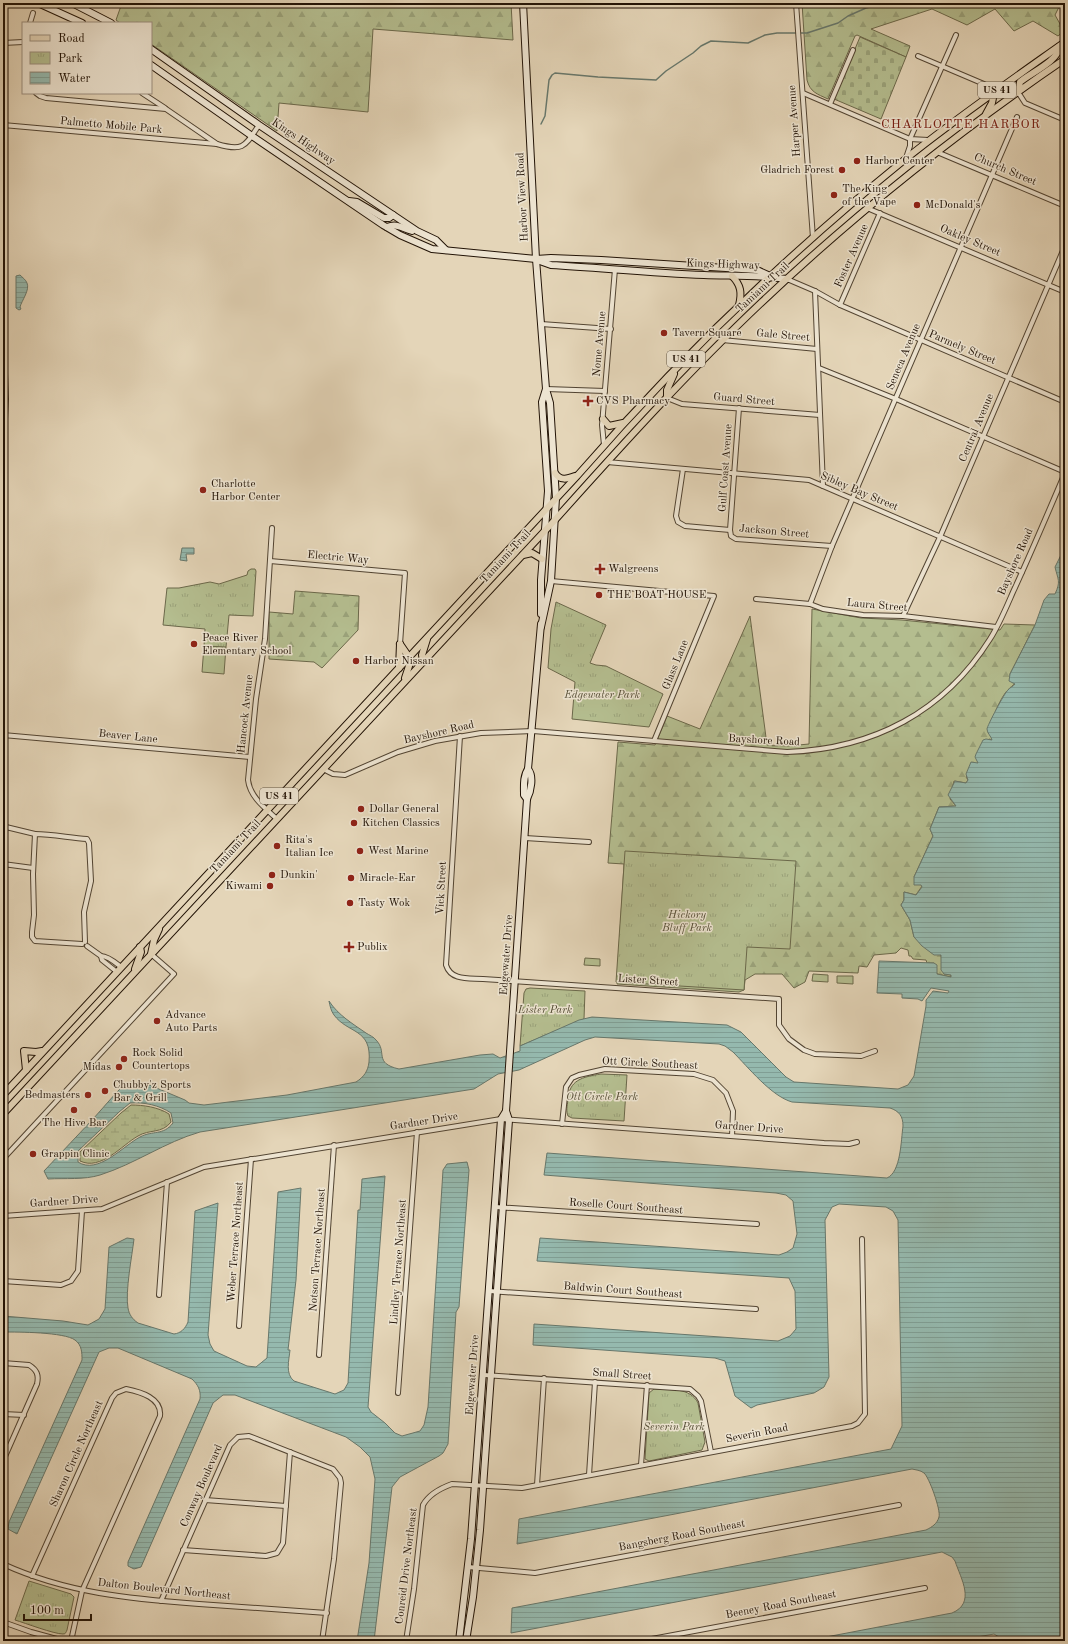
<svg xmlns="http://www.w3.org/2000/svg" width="1068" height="1644" font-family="'Old Standard TT',serif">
	<defs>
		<pattern id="forest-firs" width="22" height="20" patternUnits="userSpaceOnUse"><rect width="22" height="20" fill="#b4bd8f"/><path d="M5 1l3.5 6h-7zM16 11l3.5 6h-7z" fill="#9aa27a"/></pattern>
		<pattern id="wetland-marsh" width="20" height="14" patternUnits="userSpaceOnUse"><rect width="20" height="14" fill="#b4bd8f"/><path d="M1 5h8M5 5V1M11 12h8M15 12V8" fill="none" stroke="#9aa27a"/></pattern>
		<pattern id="cemetery-stones" width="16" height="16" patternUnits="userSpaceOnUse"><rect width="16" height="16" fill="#b4bd8f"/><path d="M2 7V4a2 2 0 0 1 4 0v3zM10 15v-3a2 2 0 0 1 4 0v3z" fill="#9aa27a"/></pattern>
		<pattern id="park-tufts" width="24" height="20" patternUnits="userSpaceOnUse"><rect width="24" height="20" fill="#b4bd8f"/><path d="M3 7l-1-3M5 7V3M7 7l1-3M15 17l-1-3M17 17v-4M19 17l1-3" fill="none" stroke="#9aa27a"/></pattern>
		<pattern id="water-rules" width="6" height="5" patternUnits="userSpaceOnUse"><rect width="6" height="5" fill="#95b9ae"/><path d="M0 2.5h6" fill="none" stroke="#809e94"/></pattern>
	</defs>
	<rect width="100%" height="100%" fill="#e4d5b8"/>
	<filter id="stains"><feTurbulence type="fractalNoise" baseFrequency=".005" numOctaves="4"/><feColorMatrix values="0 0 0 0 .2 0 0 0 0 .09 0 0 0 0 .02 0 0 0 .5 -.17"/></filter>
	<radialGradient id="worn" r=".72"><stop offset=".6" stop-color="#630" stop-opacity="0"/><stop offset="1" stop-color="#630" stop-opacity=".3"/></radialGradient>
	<g fill="#b4bd8f" stroke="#6b684a">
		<polygon points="204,646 226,647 224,674 202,672"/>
		<polygon points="585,958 600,959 600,966 584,965"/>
		<polygon points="813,974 828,975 828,982 812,981"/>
		<polygon points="837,976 853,976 853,984 837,983"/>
	</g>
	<g fill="url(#forest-firs)" stroke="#6b684a">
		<polygon points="122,3 511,3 513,40 373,29 368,112 279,103 277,131 151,44 151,23 120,23 116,20"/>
		<path d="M802 3H1061L1055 15 1064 31 1058 36 1033 21 1014 31 995 9 967 25 932 9 871 29 910 46 906 57 857 35 855 36 828 99C817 94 810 92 807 80Z"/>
		<polygon points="295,591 359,596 358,630 322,668 314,662 269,659 269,612 293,614"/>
		<path d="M812 609 861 618 902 620 1000 630 1004 624 1035 625 1010 674 1011 681 1015 683C1013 686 1010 687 1008 690 1000 697 991 722 988 732L992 738V740L989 739 978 760V763L966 777 968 780 966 783 954 781 950 799 956 806 939 807 930 829 933 836 914 877 922 886 916 895 904 892V900L901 905 910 920 914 937 941 955 944 974 951 975V977L937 974 934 963H927L926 960 913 959 911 956H909L908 950 901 948 896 953 874 955 867 967 859 966 858 973 809 971 805 982 794 988 782 974H755L745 980 744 990 739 992 617 984 624 864 608 863 618 742 655 745 667 716 700 729 750 616 767 745 788 746 809 744Z"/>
	</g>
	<path fill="url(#wetland-marsh)" stroke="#6b684a" d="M131 1105C143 1105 158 1107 169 1114L171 1122C162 1134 149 1129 138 1136 122 1145 101 1171 80 1161V1152L121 1113Z"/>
	<polygon fill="url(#cemetery-stones)" stroke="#6b684a" points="860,37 906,57 881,119 834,99"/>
	<g fill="url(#park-tufts)" stroke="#6b684a">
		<polygon points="251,569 255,569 256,571 253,616 229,615 226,647 204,646 205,629 163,625 167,588 179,588 210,582 219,584 247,575 248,571"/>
		<polygon points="556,602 606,625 590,663 596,665 606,666 663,694 649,727 572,719 575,682 548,668 551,629"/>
		<polygon points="625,851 796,861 790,949 747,947 744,990 616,982"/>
		<polygon points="530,988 585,991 584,1019 520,1046 524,993 526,989"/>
		<path d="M601 1074 627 1075 624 1121 572 1118 568 1116C566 1111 567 1106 568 1100 569 1080 582 1077 601 1074Z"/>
		<path d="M654 1389C670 1390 690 1387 698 1403L705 1442 702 1450 649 1461 645 1459 649 1393Z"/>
		<path d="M29 1581 71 1594 74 1597 67 1630C66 1632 66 1634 63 1634 54 1634 25 1623 15 1620Z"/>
	</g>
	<g fill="url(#water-rules)" stroke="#67776b" fill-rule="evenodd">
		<path d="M20 275C22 277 26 280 27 283 30 290 22 300 20 307L21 309 19 310 16 308V276Z"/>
		<path d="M1065 547V1641H1002L999 1637 994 1634 955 1641H805L952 1613C976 1603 961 1579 955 1561L952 1557 942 1552 511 1633 512 1608 926 1530C932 1527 937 1524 939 1517 941 1510 929 1477 924 1473 920 1470 916 1470 912 1469L517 1544 519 1519 891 1449 902 1426 898 1220 893 1211 886 1207 839 1204 832 1207 825 1220 829 1377 824 1387 814 1393 757 1405 751 1408 735 1396 725 1361 715 1358 533 1345 534 1324 778 1341 790 1336 796 1329 795 1291 789 1278 537 1261 540 1238 779 1255 787 1252 793 1248 797 1234 793 1201 786 1195 776 1193 544 1175 547 1153 887 1178C901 1172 901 1140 903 1126 903 1116 899 1111 890 1108L792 1102C771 1096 748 1067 733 1052L725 1046 719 1044 595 1037 585 1040 519 1070 498 1074 474 1089 200 1132C165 1142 135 1164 100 1175 84 1180 65 1178 48 1179L44 1171 93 1119 116 1093 125 1084 131 1082 147 1084 185 1100 189 1103 204 1105 287 1095 356 1082C364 1077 368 1071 369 1062 372 1028 348 1034 334 1015 331 1011 330 1006 329 1001 338 1015 353 1024 366 1033 369 1035 374 1037 376 1040 388 1052 373 1063 399 1069L480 1055 493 1054 500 1058 520 1051V1046L579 1020 592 1017 727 1025 741 1032 786 1077 794 1082 898 1089 908 1085 914 1076 926 1006V1000L933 991 948 993 949 991 931 988 922 1001 918 999 902 998V994L877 993 879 961 934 963 937 965V974L951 977V975L944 974 941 970V955H934L922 946 914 937 910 920 901 905 904 900V892L916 895 922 887 921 885H914V877L933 836 930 829 939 807 956 806 948 795 955 781 966 783 968 780 966 774 971 762 978 763 975 757 976 754 983 740 986 739 992 740C991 736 987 733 987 729 987 726 1005 692 1008 690 1010 687 1013 687 1015 684L1009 681 1010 674 1035 625 1044 600 1049 594H1055C1061 581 1058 580 1055 567ZM130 1103C144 1102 159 1105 171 1113L173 1123C163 1136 153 1130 140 1137 123 1146 98 1175 78 1162V1151L119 1112Z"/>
		<polygon points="182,548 194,548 194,554 186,554 187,561 180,560"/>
		<path d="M467 1162 469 1170 459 1307 456 1312 448 1444 443 1453 439 1456 400 1477 392 1487 374 1641H357L369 1563 375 1479 370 1457 360 1447 346 1437 235 1395H223L213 1403 141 1567 134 1569 128 1566V1562L200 1399C201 1390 198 1385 192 1379L118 1348H109L99 1352 17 1534 8 1529 9 1522 82 1360C82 1353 82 1345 75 1340 64 1332 18 1332 3 1332V1316L63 1321 88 1325 99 1319 105 1309 109 1247 127 1238 134 1239C132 1256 125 1292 128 1308 129 1314 132 1319 138 1323L174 1334C181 1333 185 1329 188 1322L195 1211 218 1203 208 1335 210 1344 214 1351 247 1366 256 1367 267 1358 278 1192 301 1188 296 1280 288 1350H290C289 1360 285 1374 294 1381L335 1394 344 1390 348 1383 358 1210H360L362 1179 385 1176 368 1407 371 1412 385 1423 395 1433 402 1436 420 1431 424 1425 428 1407 443 1170 447 1164Z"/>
	</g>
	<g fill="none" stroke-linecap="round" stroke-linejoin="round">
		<polyline stroke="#67776b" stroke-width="1.5" points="541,124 545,116 549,80 552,75 555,73 598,77 656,80 666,71 693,53 701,46 711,41 748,43 765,35 777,33 807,33 838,23 848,16 866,8 885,3"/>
		<defs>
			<g id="street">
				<polyline points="796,3 813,238"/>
				<polyline points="30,23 33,13"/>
				<polyline points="3,43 23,42"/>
				<polyline points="918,56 984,84 994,93"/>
				<polyline points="1018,92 1025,103 1065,120"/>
				<polyline points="36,93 40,96 46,98 166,109 217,144"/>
				<polyline points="142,93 165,108"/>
				<polyline points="803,93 910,139 928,140"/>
				<polyline points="830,104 853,50"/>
				<path d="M3 125 217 144C244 152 245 146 259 125"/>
				<polyline points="937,152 1065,206"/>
				<polyline points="906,158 910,146 910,139 956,35"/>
				<polyline points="867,208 1065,292"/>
				<polyline points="787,279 815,291 840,305 1065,402"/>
				<polyline points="815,291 823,486"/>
				<polyline points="840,305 880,213"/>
				<polyline points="3,321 6,399 3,458"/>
				<polyline points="541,324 611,329"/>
				<polyline points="722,340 817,349"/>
				<polyline points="819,368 896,399 1065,472"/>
				<polyline points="546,389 605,391"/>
				<polyline points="667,398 682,404 820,415"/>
				<polyline points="739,408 730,530 731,536 736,539 832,546"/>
				<polyline points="604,445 602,425 615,269"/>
				<polyline points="607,462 809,480 1022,572"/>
				<polyline points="683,469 676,516 678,522 685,526 730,530"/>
				<path d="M272 528 265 639 256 699 248 780C250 797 265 808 277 819"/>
				<polyline points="270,561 405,573 400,644"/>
				<polyline points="551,581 714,596 654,741"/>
				<polyline points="756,599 810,604 823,609 863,615 903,616 996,627"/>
				<polyline points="810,604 832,546 1017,117"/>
				<polyline points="903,616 940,537 1065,246"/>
				<path d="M3 735C86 742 168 750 250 757"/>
				<path d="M460 736 446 965C451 981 469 978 483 979L779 999V1025L789 1039 804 1050 815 1054 861 1056 875 1051"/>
				<path d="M323 769 333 774 345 775 398 752 435 741 481 733 533 731 787 752C873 749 944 712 990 639 999 625 1006 608 1013 592 1031 553 1048 513 1065 473"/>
				<polyline points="6,827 35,834"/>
				<polyline points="525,838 589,842"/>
				<polyline points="3,864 33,868"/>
				<path d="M82 944 35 941 32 937V932L34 915 33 874 35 834C53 834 70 838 87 839L89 843 91 881 84 912 85 942"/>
				<path d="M87 946 101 956C108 956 116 963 121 967"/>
				<polyline points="101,956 102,960 117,972"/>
				<polyline points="562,1124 566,1087 572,1078 579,1075 605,1069 694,1074 713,1080 726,1093 733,1111 732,1136"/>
				<polyline points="3,1159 174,974 151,954"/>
				<polyline points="495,1207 757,1224"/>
				<polyline points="3,1216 102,1209 204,1167 501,1119 824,1143 849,1144 857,1142"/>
				<polyline points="3,1281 61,1285 71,1281 78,1271 82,1211"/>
				<polyline points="489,1291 756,1309"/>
				<polyline points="159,1295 167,1182"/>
				<polyline points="239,1326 251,1159"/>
				<polyline points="319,1355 334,1145"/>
				<path d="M3 1363 29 1365C37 1370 39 1375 37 1384L3 1461"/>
				<polyline points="484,1375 690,1389 698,1396 701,1401 711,1452"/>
				<polyline points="398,1393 417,1132"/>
				<polyline points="3,1414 24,1415"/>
				<polyline points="641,1465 647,1385"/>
				<polyline points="589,1475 595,1382"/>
				<polyline points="537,1485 544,1378"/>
				<polyline points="205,1500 286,1506"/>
				<polyline points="183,1550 266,1556 277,1553 283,1543 290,1452"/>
				<path d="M3 1564C66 1593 131 1599 199 1604 242 1607 285 1610 327 1613"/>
				<polyline points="468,1567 535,1573 899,1505"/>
				<path d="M32 1576 112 1398 116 1393 126 1389C141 1392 162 1398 160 1416L82 1591 71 1641"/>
				<polyline points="161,1601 230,1445 238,1437 249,1436 333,1469 340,1478 341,1483 334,1559 322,1641"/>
				<polyline points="3,1622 31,1632 64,1641"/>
				<path d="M406 1641 414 1589 423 1505C429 1494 441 1488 452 1484L522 1488 852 1426 858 1423 865 1414 862 1239"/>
				<polyline points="641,1641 925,1588"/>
			</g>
			<g id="secondary">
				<polyline points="38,3 82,23"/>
				<polyline points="72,3 111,23"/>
				<polyline points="523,3 536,259 546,389 550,403 556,498 551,581 541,627"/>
				<polyline points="151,49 259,125 417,231 436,240 446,250"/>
				<polyline points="151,65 252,136 383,225 400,235 432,249 536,259 551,258 601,260 757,270 770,276"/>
				<polyline points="349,201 357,202 384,218 389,218 393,215"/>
				<path d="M387 227C397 223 402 228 412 231"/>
				<path d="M537 260 551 265C602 268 653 273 704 275 732 276 760 275 787 279"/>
				<polyline points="541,614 541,580 548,491 542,402 546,389"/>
				<path d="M527 799 524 795C524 786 523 776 528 769L541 624"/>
				<path d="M459 1641 471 1539 501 1119 506 1111 527 799C531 791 534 776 528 769"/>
				<polyline points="466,1641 473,1597 480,1530 509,1120 506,1111"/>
			</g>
			<g id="primary">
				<path d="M1018 92 1020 82C1029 74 1060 60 1059 47"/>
				<polyline points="986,114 992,103 994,93"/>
				<path d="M732 276C741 285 742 293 739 305"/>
				<polyline points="667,398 667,390 674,374"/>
				<polyline points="603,419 609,426 623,423"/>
				<path d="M555 473C560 481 567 479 575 476"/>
				<polyline points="523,555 532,553 542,559"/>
				<polyline points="400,644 411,660 405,678"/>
				<polyline points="423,661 422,655 427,639"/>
				<polyline points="399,668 400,644"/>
				<polyline points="151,954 154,940 159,929"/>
				<polyline points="135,969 141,952 140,947"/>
				<polyline points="26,1070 24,1051 36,1052 42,1051"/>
				<path d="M3 1095 577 476C676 362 786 256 903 161 955 119 1010 81 1065 42"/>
				<path d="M3 1114 554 521C621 446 689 371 762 302 856 213 958 132 1065 59"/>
			</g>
		</defs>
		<use href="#street" stroke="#524432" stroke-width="6"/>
		<use href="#secondary" stroke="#221306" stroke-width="8"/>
		<use href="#primary" stroke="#221306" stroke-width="8"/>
		<use href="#street" stroke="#ede4d1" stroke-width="4"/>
		<use href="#secondary" stroke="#ede4d1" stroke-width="6"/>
		<use href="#primary" stroke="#e4d5b8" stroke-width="6"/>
	</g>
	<g fill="#8f2418" stroke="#ede4d1" stroke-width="1.5">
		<circle cx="857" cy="161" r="4"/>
		<circle cx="842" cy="170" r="4"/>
		<circle cx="834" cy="195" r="4"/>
		<circle cx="917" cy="205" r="4"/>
		<circle cx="664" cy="333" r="4"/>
		<path d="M586 395h4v4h4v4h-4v4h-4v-4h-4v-4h4z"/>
		<circle cx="203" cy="490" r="4"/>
		<path d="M598 563h4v4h4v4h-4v4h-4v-4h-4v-4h4z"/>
		<circle cx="599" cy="595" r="4"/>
		<circle cx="194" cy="644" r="4"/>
		<circle cx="356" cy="661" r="4"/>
		<circle cx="361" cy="809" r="4"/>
		<circle cx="354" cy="823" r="4"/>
		<circle cx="277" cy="846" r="4"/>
		<circle cx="360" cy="851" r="4"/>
		<circle cx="272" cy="875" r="4"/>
		<circle cx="351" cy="878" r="4"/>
		<circle cx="270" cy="886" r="4"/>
		<circle cx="350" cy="903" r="4"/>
		<path d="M347 941h4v4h4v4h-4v4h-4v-4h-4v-4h4z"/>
		<circle cx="157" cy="1021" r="4"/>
		<circle cx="124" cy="1059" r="4"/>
		<circle cx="119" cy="1067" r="4"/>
		<circle cx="105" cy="1091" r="4"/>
		<circle cx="88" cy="1095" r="4"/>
		<circle cx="74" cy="1110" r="4"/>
		<circle cx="33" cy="1154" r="4"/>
	</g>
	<g text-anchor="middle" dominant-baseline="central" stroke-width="3" stroke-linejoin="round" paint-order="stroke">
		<g fill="#ede4d1" stroke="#5f5243" stroke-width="1">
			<rect x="978" y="82" width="38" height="16" rx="3"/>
			<rect x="667" y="351" width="38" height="16" rx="3"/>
			<rect x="260" y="788" width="38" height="16" rx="3"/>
		</g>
		<g font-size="10" font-weight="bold" fill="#221306">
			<text x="997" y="90">US 41</text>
			<text x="686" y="359">US 41</text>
			<text x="279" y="796">US 41</text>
		</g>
		<g font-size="11" fill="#221306" stroke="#ede4d1">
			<text transform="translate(795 121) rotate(-94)">Harper Avenue</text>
			<text transform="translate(111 126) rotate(5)">Palmetto Mobile Park</text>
			<text transform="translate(303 142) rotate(34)">Kings Highway</text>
			<text transform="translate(1005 170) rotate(23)">Church Street</text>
			<text transform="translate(523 197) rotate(-93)">Harbor View Road</text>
			<text transform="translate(970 241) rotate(23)">Oakley Street</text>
			<text transform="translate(852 256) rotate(-66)">Foster Avenue</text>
			<text transform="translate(723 265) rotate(2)">Kings Highway</text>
			<text transform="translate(763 288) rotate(-43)">Tamiami Trail</text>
			<text transform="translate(783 336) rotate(5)">Gale Street</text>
			<text transform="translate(600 344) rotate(-85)">Nome Avenue</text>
			<text transform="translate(962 348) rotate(23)">Parmely Street</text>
			<text transform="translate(904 357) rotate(-67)">Seneca Avenue</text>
			<text transform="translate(744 400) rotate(5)">Guard Street</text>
			<text transform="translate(977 428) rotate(-67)">Central Avenue</text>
			<text transform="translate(726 468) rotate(-86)">Gulf Coast Avenue</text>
			<text transform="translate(859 492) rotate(23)">Sibley Bay Street</text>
			<text transform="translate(774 532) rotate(5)">Jackson Street</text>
			<text transform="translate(506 557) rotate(-47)">Tamiami Trail</text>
			<text transform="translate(338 558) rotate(5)">Electric Way</text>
			<text transform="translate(1016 562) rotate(-66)">Bayshore Road</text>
			<text transform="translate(877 606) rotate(5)">Laura Street</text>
			<text transform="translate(676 665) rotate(-68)">Glass Lane</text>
			<text transform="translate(246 714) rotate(-84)">Hancock Avenue</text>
			<text transform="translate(439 733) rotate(-13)">Bayshore Road</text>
			<text transform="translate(128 737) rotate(6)">Beaver Lane</text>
			<text transform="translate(764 741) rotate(3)">Bayshore Road</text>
			<text transform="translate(236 847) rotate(-47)">Tamiami Trail</text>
			<text transform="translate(442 888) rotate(-87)">Vick Street</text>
			<text transform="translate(507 955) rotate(-86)">Edgewater Drive</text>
			<text transform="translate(648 981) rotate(4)">Lister Street</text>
			<text transform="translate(650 1064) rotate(3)">Ott Circle Southeast</text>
			<text transform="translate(424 1122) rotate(-9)">Gardner Drive</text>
			<text transform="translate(749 1128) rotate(4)">Gardner Drive</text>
			<text transform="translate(64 1202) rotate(-4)">Gardner Drive</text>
			<text transform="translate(626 1207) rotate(4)">Roselle Court Southeast</text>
			<text transform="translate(236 1242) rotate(-86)">Weber Terrace Northeast</text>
			<text transform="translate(318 1250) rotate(-86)">Notson Terrace Northeast</text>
			<text transform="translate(399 1262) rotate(-86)">Lindley Terrace Northeast</text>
			<text transform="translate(623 1291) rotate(4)">Baldwin Court Southeast</text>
			<text transform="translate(473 1375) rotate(-86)">Edgewater Drive</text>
			<text transform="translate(622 1375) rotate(4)">Small Street</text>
			<text transform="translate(757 1434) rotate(-11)">Severin Road</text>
			<text transform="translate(77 1454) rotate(-66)">Sharon Circle Northeast</text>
			<text transform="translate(202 1486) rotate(-66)">Conway Boulevard</text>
			<text transform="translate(682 1536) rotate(-11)">Bangsberg Road Southeast</text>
			<text transform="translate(407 1566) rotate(-83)">Conreid Drive Northeast</text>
			<text transform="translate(164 1590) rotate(6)">Dalton Boulevard Northeast</text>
			<text transform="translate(781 1605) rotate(-11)">Beeney Road Southeast</text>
		</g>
		<g font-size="11" fill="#221306" stroke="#ede4d1" text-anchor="start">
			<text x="865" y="161">Harbor Center</text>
			<text x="834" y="170" text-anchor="end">Gladrich Forest</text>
			<text x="842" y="189">The King<tspan x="842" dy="13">of the Vape</tspan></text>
			<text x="925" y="205">McDonald's</text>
			<text x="672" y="333">Tavern Square</text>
			<text x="596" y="401">CVS Pharmacy</text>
			<text x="211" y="484">Charlotte<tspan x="211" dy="13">Harbor Center</tspan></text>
			<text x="608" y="569">Walgreens</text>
			<text x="607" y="595">THE BOAT HOUSE</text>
			<text x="202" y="638">Peace River<tspan x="202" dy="13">Elementary School</tspan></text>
			<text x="364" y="661">Harbor Nissan</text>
			<text x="369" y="809">Dollar General</text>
			<text x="362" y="823">Kitchen Classics</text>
			<text x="285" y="840">Rita's<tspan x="285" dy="13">Italian Ice</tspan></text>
			<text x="368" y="851">West Marine</text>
			<text x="280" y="875">Dunkin'</text>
			<text x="359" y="878">Miracle-Ear</text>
			<text x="262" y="886" text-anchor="end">Kiwami</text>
			<text x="358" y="903">Tasty Wok</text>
			<text x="357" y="947">Publix</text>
			<text x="165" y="1015">Advance<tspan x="165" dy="13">Auto Parts</tspan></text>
			<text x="132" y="1053">Rock Solid<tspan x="132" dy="13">Countertops</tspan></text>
			<text x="111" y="1067" text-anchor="end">Midas</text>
			<text x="113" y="1085">Chubby'z Sports<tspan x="113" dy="13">Bar &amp; Grill</tspan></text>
			<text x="80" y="1095" text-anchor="end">Bedmasters</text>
			<text x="74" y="1123" text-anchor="middle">The Hive Bar</text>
			<text x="41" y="1154">Grappin Clinic</text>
		</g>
		<g font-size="11" font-style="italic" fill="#554e36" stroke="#ede4d1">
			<text x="602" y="695">Edgewater Park</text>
			<text x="687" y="915">Hickory<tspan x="687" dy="13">Bluff Park</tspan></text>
			<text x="545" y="1010">Lister Park</text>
			<text x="602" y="1097">Ott Circle Park</text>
			<text x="674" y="1427">Severin Park</text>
		</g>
		<g font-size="13" letter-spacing="1" fill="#7a1f14" stroke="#ede4d1">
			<text x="961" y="124">CHARLOTTE HARBOR</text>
		</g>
	</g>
	<rect width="1068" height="1644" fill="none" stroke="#e4d5b8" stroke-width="16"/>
	<rect x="4" y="4" width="1060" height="1636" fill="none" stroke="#221306" stroke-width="2"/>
	<rect x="8" y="8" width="1052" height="1628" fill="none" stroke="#221306"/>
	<rect x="22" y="22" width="130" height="72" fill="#ede4d1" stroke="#9c9080"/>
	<rect x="30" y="35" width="20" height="6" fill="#e4d5b8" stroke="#9c9080"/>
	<text x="58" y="42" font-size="12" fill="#221306">Road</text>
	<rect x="30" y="52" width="20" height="12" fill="url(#park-tufts)" stroke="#9c9080"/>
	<text x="58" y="62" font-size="12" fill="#221306">Park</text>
	<rect x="30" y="72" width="20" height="12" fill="url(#water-rules)" stroke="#9c9080"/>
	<text x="58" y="82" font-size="12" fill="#221306">Water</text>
	<path d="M24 1614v6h67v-6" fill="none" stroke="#221306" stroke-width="2"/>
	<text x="30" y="1614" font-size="12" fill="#221306" stroke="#ede4d1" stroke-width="3" paint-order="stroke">100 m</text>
	<rect width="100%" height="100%" filter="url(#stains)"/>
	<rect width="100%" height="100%" fill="url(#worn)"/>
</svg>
